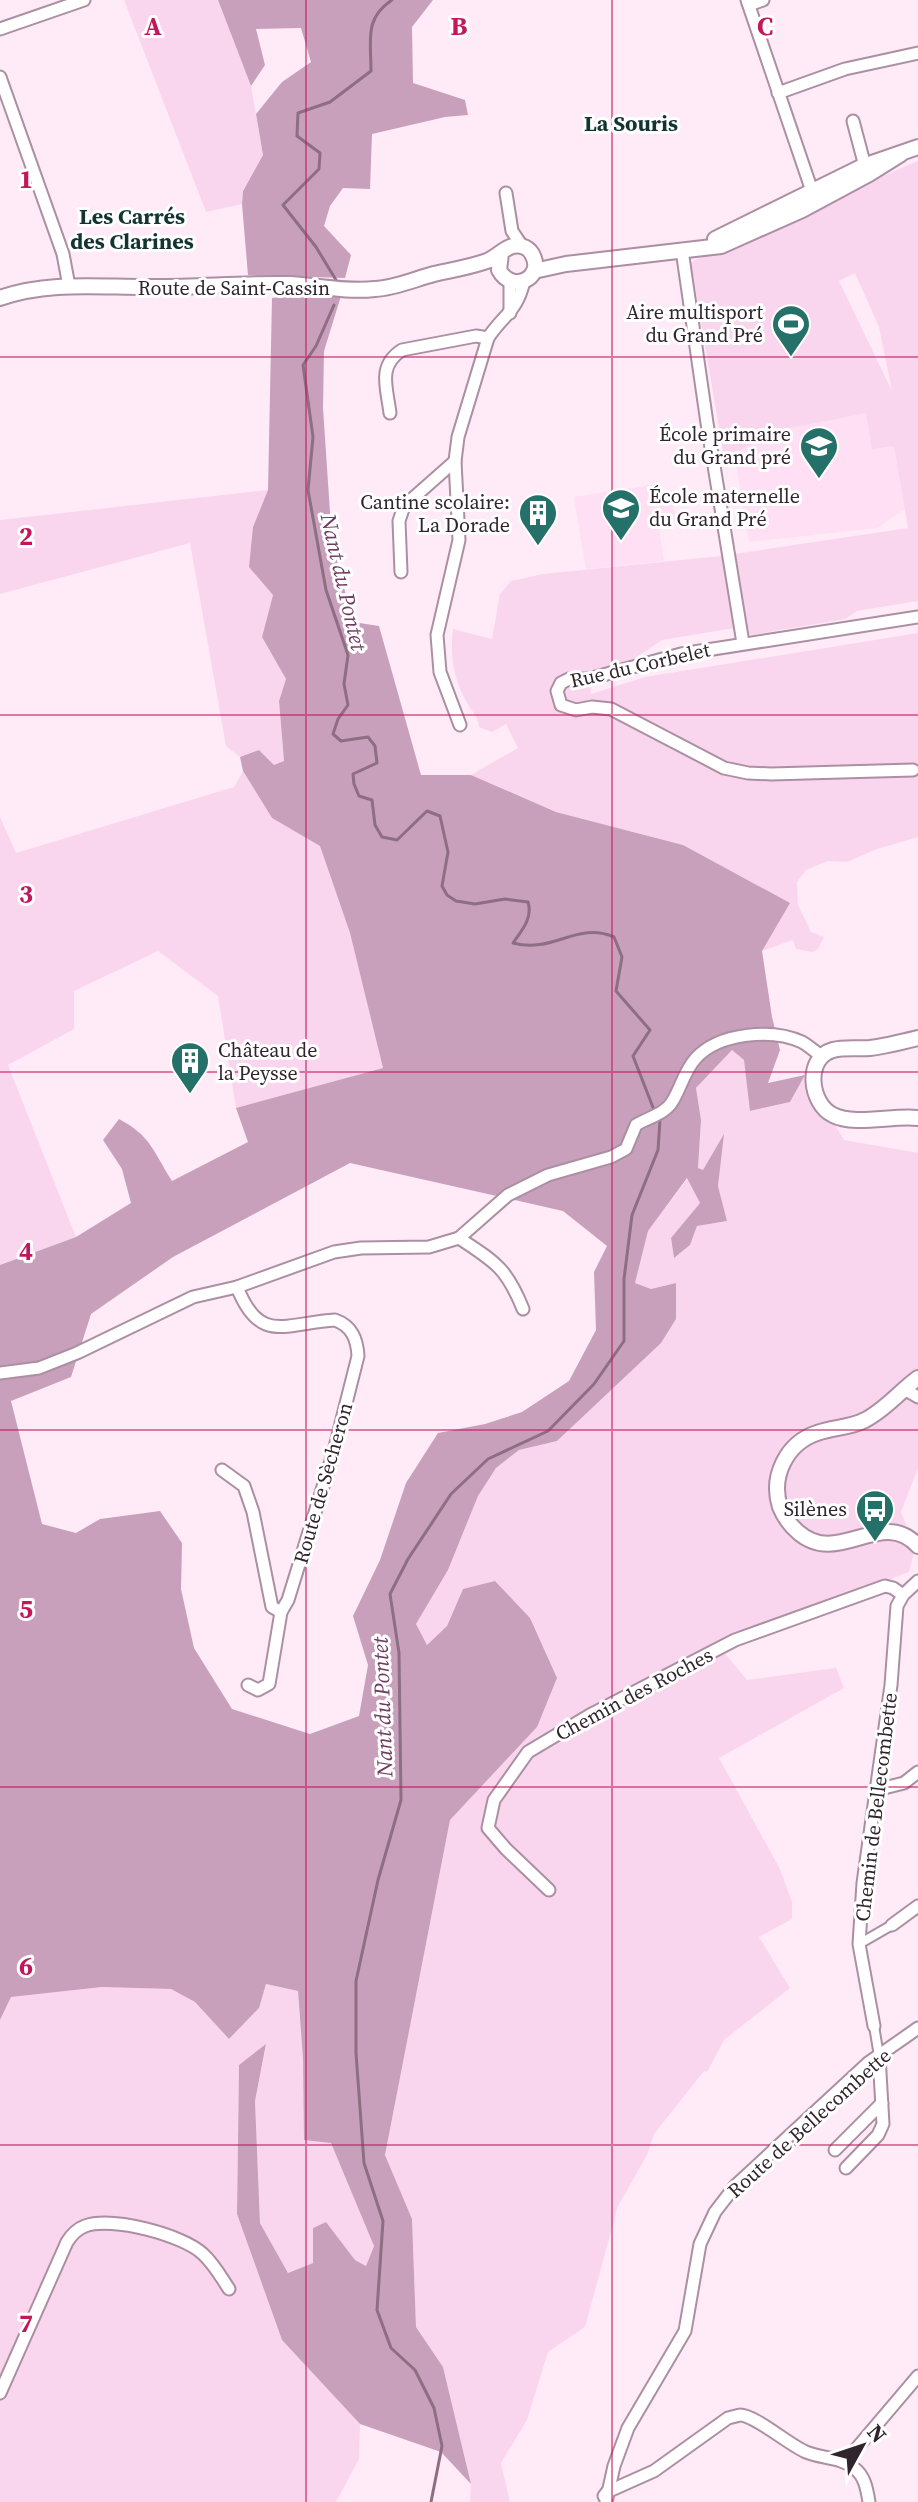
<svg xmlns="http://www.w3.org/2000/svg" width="918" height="2502" font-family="'Source Serif 4',serif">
	<rect width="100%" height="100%" fill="#feebf7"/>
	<g fill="#fedff3">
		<polygon points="866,412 894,445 905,509 877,528 749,542 734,452 785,429"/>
		<polygon points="652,485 653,492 676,490 678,502 673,506 676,520 658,523 664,561 586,569 574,497"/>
	</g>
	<g fill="#fad6ee" fill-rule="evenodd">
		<polygon points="124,0 218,0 251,86 263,155 243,190 242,204 206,212"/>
		<path d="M918 161V601L857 611 845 619 752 635 735 628 662 640 637 657 612 666 589 670 591 694 645 677 918 633V837L877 849 847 862 828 861 806 870 797 882 798 905 811 932 824 937 818 949 813 952 796 949 793 940 762 951 683 845 556 812 471 775 518 748 506 724 492 732 479 727C478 715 470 710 465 699 453 677 450 654 453 629L492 639 500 594 511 581 543 574 721 556 908 528 894 446 872 449 866 413 785 429 724 457 691 263C703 253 723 255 738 248 799 221 856 186 918 161ZM855 273 879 327 892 391 839 281Z"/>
		<polygon points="268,490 253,527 273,595 262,637 286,679 279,701 284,761 274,766 259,750 240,757 226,746 190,543 0,594 0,520"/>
		<polygon points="243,771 272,818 320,846 350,933 383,1068 236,1108 218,996 158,951 74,991 74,1029 8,1065 76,1237 0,1265 0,817 16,853 234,787"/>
		<polygon points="732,1050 744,1060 751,1111 790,1102 805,1075 844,1140 918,1153 918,1468 901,1512 915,1548 909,1572 718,1645 747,1680 836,1668 844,1688 719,1758 780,1869 792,1902 792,1919 759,1937 790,1988 724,2040 707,2072 704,2071 654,2134 647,2155 618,2206 585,2327 548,2352 527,2420 501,2463 510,2502 470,2502 471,2484 443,2367 416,2327 412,2219 385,2155 450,1820 537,1727 463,1589 447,1626 427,1645 416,1624 448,1570 478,1496 496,1468 519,1450 557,1441 660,1343 675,1319 676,1283 651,1289 635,1283 648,1231 688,1178 700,1203 671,1238 674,1258 690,1245 697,1226 727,1221 718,1186 723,1137 703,1171 698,1168 701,1120 696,1088"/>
		<polygon points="266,1984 298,1991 303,2059 331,2143 374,2245 366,2266 355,2260 326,2222 313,2228 313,2263 288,2273 260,2223 255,2101 266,2046 239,2065 237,2214 282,2340 360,2424 359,2459 336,2502 0,2502 0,2020 11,1997 102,1987 171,1989 195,2002 229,2039 259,2008"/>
	</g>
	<g fill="#c8a0bb" fill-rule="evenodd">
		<polygon points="218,0 433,0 412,27 413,83 465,100 468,115 445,117 372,134 370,189 343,188 330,206 324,226 351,255 345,278 248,275 242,204 243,191 263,155 256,114 282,82 311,62 301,28 256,29 265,65 251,86"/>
		<path d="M300 294 341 296 324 351 323 408 332 542 353 622 379 626 421 775H471L556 812 683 845 790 903 762 951 772 1017 780 1050 768 1083 805 1075 790 1102 750 1111 744 1060 732 1050 696 1088 701 1120 698 1168 703 1170 724 1134 718 1186 727 1221 697 1226 690 1245 674 1258 671 1238 700 1203 687 1178 648 1231 635 1283 651 1289 676 1283V1319L661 1343 557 1441 519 1450 496 1468 478 1496 448 1570 416 1624 427 1645 447 1626 463 1589 495 1581 530 1618 557 1678 537 1727 450 1820 385 2155 412 2219 416 2327 443 2367 471 2484 441 2452 360 2424 282 2340 237 2214 239 2065 266 2044 255 2101 260 2223 288 2273 313 2263V2228L326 2222 355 2260 366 2266 374 2246 331 2143 304 2140 303 2059 298 1991 266 1984 259 2008 229 2039 195 2002 171 1989 102 1987 11 1997 0 2020V1265L76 1237 131 1203 122 1169 103 1140 119 1119C151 1136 153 1151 172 1181L248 1142 236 1108 383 1068 350 933 320 846 272 818 243 771 240 757 259 750 274 765 284 761 279 701 286 679 262 637 273 595 249 567 253 527 268 490 272 298ZM350 1163 563 1211 607 1246 594 1272 596 1330 569 1381 522 1412 485 1424 438 1433 406 1483 380 1560 353 1616 368 1665 359 1716 310 1734 232 1709 194 1648 181 1589 182 1543 160 1511 100 1519 76 1533 42 1524 11 1401 71 1377 91 1314 173 1257Z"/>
	</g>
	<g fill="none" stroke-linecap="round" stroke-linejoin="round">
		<g stroke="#8d6e83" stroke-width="3">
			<path d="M336 280 316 247 283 205 319 169 320 153 297 136 298 113 330 102 371 71C371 41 364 18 392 0"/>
			<path d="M334 305 316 346 303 365 313 437 308 490 326 590 348 655 344 684 348 705 338 719 333 734 341 741 368 737 375 746 377 763 353 774 354 784 359 796 372 800 375 825 382 837 397 840 427 811 440 816 448 852 442 886 447 895 456 901 475 904 505 899 528 902C533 918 522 930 513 943 553 954 577 921 614 937L622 957 616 991 650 1030 633 1056 654 1110"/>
			<polyline points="431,2502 442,2446 434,2408 415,2370 391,2348 377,2310 383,2221 364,2163 356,2053 356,1981 378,1880 401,1800 399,1653 390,1594 408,1559 451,1494 488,1459 548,1431 594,1384 624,1341 624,1279 632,1215 658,1150 660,1120 658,1117"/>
		</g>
		<defs>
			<g id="pedestrian">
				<polyline points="859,1944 892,1925"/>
				<polyline points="874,2026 879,2056"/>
			</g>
			<g id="minor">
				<polyline points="747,0 812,191"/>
				<polyline points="749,5 763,0"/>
				<polyline points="0,29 84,0"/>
				<polyline points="0,77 63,254 69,286"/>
				<polyline points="778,93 845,69 918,53"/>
				<polyline points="853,121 866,170"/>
				<polyline points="506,193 512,231 522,246"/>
				<polyline points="682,250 707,423 743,643"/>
				<polyline points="510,281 510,313"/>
				<path d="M390 413C387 388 377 366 402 350L476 336 488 338"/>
				<polyline points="401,572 399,521 404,506 455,461"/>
				<path d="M460 725 440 672 437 635 459 540 455 461 458 437 488 338C503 315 517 312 524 281"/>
				<polyline points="913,770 771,774 748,773 724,768 611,709 592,707 576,710 561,705 557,691 561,683 569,679 588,679 681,654 918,617"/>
				<path d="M459 1238C495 1262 506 1267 523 1309"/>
				<path d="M0 1373 39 1368 77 1353 193 1297 237 1287 334 1252 361 1248 429 1247 459 1238 508 1195 548 1175 611 1157 626 1149 636 1125C647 1118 665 1114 672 1102 681 1088 684 1071 696 1058 719 1033 772 1028 802 1042 809 1046 816 1052 822 1057"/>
				<polyline points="904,1389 918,1397"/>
				<path d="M222 1470 244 1486 253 1512 272 1607 281 1612 288 1600 334 1451 358 1356C357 1339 352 1326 335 1320 285 1323 260 1345 237 1287"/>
				<polyline points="248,1685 258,1690 269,1684 281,1612"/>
				<polyline points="876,1790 904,1783 918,1772"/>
				<polyline points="549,1890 506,1849 488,1828 494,1800 528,1752 590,1715 735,1640 885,1586 893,1588 903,1595"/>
				<polyline points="892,1925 918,1906"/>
				<polyline points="874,2026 859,1944 863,1883 891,1685 897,1606 903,1595 918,1581"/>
				<polyline points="835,2150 882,2103"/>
				<polyline points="846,2168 878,2135 883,2124 879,2056"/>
				<path d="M0 2393 67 2242C72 2234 77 2229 85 2226 112 2216 183 2235 203 2254 214 2264 221 2277 229 2289"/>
				<polyline points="845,2462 918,2376"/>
				<path d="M604 2496 607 2492 654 2471 728 2418C729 2418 739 2415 740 2415 755 2415 789 2445 806 2452 823 2459 840 2457 854 2468 865 2476 867 2490 869 2502"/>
				<polyline points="606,2502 614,2466 628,2428 685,2331 700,2244 715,2212 735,2186 868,2063 918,2028"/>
			</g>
			<g id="tertiary">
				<polyline points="715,239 863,166 918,147"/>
				<polyline points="534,271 566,264 721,246 802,210 869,174 901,154"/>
				<path d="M0 298C50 280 105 288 157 287 201 287 246 283 291 284 319 286 347 292 375 289 395 288 415 279 434 274 452 270 470 267 487 261 497 257 504 248 513 246 521 244 530 248 533 256 544 278 512 294 499 270L501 254"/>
				<path d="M918 1038C902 1042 886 1046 870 1048 858 1049 844 1047 833 1050 804 1058 810 1104 833 1115 854 1126 893 1115 918 1118"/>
				<path d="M918 1378C900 1391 885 1410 865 1420 850 1428 833 1427 817 1433 787 1443 770 1476 780 1507 784 1517 790 1525 798 1532 838 1568 882 1506 918 1546"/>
			</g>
		</defs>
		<use href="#pedestrian" stroke="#ac8fa2" stroke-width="12"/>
		<use href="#minor" stroke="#ac8fa2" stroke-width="15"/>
		<use href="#tertiary" stroke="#ac8fa2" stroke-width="18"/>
		<use href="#pedestrian" stroke="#fff" stroke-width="8"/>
		<use href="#minor" stroke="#fff" stroke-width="11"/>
		<use href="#tertiary" stroke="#fff" stroke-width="14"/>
	</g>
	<path fill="none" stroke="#c2185b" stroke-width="2" stroke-opacity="0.55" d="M306 0V2502M612 0V2502M0 357H918M0 715H918M0 1072H918M0 1430H918M0 1787H918M0 2145H918"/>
	<defs>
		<symbol id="stadium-pin" viewBox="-11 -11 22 30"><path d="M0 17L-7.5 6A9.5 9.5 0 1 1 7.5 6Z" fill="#26706a" stroke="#fff"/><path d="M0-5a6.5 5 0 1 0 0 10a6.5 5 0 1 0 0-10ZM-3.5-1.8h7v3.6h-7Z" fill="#fff"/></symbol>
		<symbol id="school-pin" viewBox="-11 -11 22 30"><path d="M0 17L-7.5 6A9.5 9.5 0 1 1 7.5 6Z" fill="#26706a" stroke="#fff"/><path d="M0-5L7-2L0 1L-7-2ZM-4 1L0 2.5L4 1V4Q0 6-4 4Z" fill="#fff"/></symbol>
		<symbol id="building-pin" viewBox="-11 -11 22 30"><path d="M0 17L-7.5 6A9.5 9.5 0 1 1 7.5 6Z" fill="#26706a" stroke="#fff"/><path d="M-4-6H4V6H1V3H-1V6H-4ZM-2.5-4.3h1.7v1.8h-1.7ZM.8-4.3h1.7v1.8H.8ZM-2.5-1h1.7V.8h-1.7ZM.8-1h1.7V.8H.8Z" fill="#fff"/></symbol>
		<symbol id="bus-pin" viewBox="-11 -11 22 30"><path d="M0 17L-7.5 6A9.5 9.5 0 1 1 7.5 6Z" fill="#26706a" stroke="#fff"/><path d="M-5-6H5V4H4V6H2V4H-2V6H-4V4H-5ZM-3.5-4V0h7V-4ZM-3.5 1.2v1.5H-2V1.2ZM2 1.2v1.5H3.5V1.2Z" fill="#fff"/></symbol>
	</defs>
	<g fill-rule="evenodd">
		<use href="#stadium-pin" x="769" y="302" width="44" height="60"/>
		<use href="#school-pin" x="797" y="424" width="44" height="60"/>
		<use href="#school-pin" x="599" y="486" width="44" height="60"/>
		<use href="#building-pin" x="516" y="491" width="44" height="60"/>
		<use href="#building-pin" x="168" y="1039" width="44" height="60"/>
		<use href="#bus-pin" x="853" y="1487" width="44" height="60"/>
	</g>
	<g text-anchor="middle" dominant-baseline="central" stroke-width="6" stroke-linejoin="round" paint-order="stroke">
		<g font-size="20" fill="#31252d" stroke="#fff">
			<text x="234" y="288">Route de Saint-Cassin</text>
			<text transform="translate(640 665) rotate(-13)">Rue du Corbelet</text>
			<text transform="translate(323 1483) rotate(-74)">Route de Sècheron</text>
			<text transform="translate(634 1694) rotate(-28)">Chemin des Roches</text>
			<text transform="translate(876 1807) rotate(-83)">Chemin de Bellecombette</text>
			<text transform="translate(809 2123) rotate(-42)">Route de Bellecombette</text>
		</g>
		<g font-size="20" fill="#31252d" stroke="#fff" text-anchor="end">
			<text x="763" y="312">Aire multisport<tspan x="763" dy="23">du Grand Pré</tspan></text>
			<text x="791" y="434">École primaire<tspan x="791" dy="23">du Grand pré</tspan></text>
			<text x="649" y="496" text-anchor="start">École maternelle<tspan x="649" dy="23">du Grand Pré</tspan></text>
			<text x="510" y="502">Cantine scolaire:<tspan x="510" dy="23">La Dorade</tspan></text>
			<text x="218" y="1050" text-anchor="start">Château de<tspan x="218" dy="23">la Peysse</tspan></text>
			<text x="847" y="1509">Silènes</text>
		</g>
		<g font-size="22" font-weight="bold" fill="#123532" stroke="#fff">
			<text x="631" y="123">La Souris</text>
			<text x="132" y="216">Les Carrés<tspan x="132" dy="25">des Clarines</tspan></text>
		</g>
		<g font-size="22" font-style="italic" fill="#703c61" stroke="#fff">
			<text transform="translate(344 582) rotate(77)">Nant du Pontet</text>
			<text transform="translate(382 1707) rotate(-92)">Nant du Pontet</text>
		</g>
	</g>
	<g font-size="26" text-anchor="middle" font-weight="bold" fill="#c2185b" stroke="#fff" stroke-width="6" stroke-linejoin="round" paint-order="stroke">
		<text x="153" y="35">A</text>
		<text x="459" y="35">B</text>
		<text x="765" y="35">C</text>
		<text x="26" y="188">1</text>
		<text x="26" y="545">2</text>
		<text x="26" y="903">3</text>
		<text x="26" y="1260">4</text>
		<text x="26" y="1618">5</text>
		<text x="26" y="1975">6</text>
		<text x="26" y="2332">7</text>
	</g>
	<g transform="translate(862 2446) rotate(50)" stroke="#ffffff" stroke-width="6" paint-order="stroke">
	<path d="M0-6L14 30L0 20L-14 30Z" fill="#31252d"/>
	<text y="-12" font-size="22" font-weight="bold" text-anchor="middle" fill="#31252d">N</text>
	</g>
</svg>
